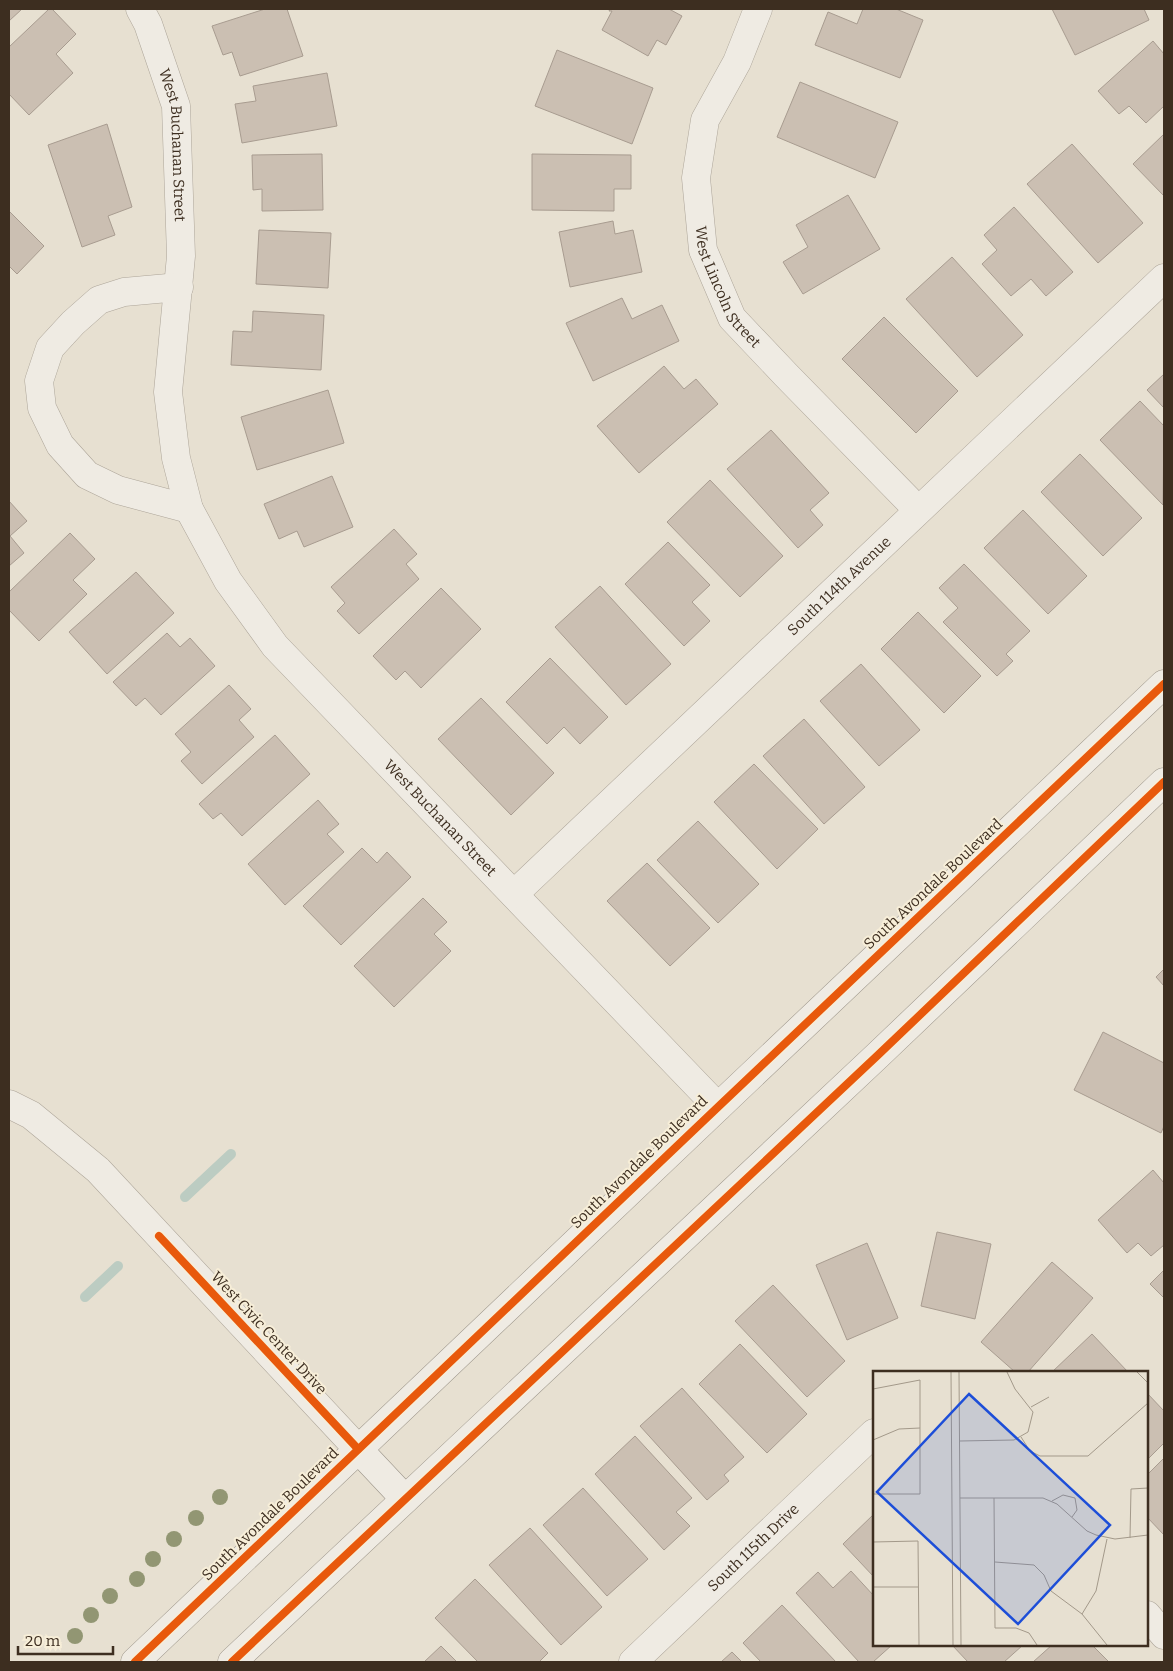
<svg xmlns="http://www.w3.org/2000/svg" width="1173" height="1671" font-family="Bitter,serif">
	<rect width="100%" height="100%" fill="#e7e0d1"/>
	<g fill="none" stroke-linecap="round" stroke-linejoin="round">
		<g stroke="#bcccc2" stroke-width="10">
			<polyline points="185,1197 231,1154"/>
			<polyline points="85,1297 118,1266"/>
		</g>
	</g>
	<g fill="#cbbfb2" stroke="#a89c90">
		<polygon points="9,9 22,9 9,21"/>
		<polygon points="49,9 52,9 76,34 56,54 73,73 29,115 9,94 9,47"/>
		<polygon points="265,9 287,9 303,56 240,76 232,52 223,55 212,26"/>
		<polygon points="610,9 669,9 682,16 666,45 657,40 648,56 602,30 612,11 609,11"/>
		<polygon points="863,9 896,9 923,20 900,78 815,45 828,12 857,24"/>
		<polygon points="1052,9 1144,9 1149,20 1075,55"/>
		<polygon points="1153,41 1164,54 1164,106 1146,123 1129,106 1119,114 1098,91"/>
		<polygon points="557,50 653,88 632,144 535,106"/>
		<polygon points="327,73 337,126 242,143 235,104 256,101 253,86"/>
		<polygon points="800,82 898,122 875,178 777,137"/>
		<polygon points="107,124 132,207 108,216 115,235 82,247 48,145"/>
		<polygon points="1164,134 1164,196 1133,164"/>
		<polygon points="1072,144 1143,223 1098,263 1027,184"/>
		<polygon points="322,154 323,210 262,211 262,189 253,190 252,155"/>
		<polygon points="532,154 631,155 631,189 614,189 614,211 532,210"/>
		<polygon points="848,195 880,249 803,294 783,262 808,247 796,225"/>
		<polygon points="1014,207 1073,272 1046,296 1031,279 1011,296 982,264 997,250 984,235"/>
		<polygon points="9,211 44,246 17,274 9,266"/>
		<polygon points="613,221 615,234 633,230 642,272 570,287 559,232"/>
		<polygon points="259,230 331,233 328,288 256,284"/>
		<polygon points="952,257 1023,335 977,377 906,299"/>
		<polygon points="622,298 632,319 662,305 679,341 593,381 566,323"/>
		<polygon points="253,311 324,315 321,370 231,365 233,331 252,332"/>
		<polygon points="884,317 958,391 916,433 842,359"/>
		<polygon points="664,366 684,389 696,379 718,404 639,473 597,426"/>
		<polygon points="1164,374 1164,408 1147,390"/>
		<polygon points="328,390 344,443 257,470 241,417"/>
		<polygon points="1140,401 1164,426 1163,505 1100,440"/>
		<polygon points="771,430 829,493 810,510 823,525 798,548 727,469"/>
		<polygon points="1080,454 1142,518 1103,556 1041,492"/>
		<polygon points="332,476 353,527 304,547 297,531 279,539 264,504"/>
		<polygon points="710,480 783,556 740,597 667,522"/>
		<polygon points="9,501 27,521 10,536 24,553 9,566"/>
		<polygon points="1023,510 1087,576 1048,614 984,548"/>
		<polygon points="394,529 417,554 406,564 419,579 359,634 337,611 345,603 331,587"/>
		<polygon points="70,533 95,559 73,580 87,594 39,641 9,610 9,592"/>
		<polygon points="668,542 710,585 692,602 710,621 684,646 625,584"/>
		<polygon points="964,564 1030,631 1006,654 1013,661 997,676 943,622 958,608 939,588"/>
		<polygon points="136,572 174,613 107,674 69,632"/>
		<polygon points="600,586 671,664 626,705 555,627"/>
		<polygon points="441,588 481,629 421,688 405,671 396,680 373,656"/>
		<polygon points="918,612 981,676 944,713 881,649"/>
		<polygon points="167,633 180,647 190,638 215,666 161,715 145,698 136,706 113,682"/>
		<polygon points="550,658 608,717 580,744 564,727 547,744 506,702"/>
		<polygon points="861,664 920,730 879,766 820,701"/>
		<polygon points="229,685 251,709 239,720 254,737 202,784 181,761 191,752 175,734"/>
		<polygon points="481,698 554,773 511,815 438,739"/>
		<polygon points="804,719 865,787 824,824 763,756"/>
		<polygon points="275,735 310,774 242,836 221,813 213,819 199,804"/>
		<polygon points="754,764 818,829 777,869 714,802"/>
		<polygon points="318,800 339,824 327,834 344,852 285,905 248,864"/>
		<polygon points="698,821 759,884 718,923 657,860"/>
		<polygon points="362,848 377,863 387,852 411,877 341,945 303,906"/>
		<polygon points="647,863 710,928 670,966 607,901"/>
		<polygon points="423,898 447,922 434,934 451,951 394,1007 354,966"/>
		<polygon points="1164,969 1164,986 1156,977"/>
		<polygon points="1103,1032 1164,1063 1164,1126 1161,1133 1074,1090"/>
		<polygon points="1153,1170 1164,1183 1164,1245 1151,1256 1138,1243 1127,1253 1098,1220"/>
		<polygon points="937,1232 991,1244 975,1319 921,1306"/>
		<polygon points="867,1243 898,1318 847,1340 816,1265"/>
		<polygon points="1052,1262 1093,1298 1028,1372 1015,1372 981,1342"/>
		<polygon points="1164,1270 1164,1298 1150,1284"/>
		<polygon points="773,1285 845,1361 807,1397 735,1321"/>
		<polygon points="1092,1334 1128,1372 1052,1372"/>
		<polygon points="740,1344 807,1414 767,1453 699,1384"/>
		<polygon points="682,1388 744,1457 724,1475 729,1481 707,1500 640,1426"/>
		<polygon points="1147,1393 1164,1411 1164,1443 1147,1460"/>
		<polygon points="635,1436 692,1498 676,1512 690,1526 664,1550 595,1474"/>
		<polygon points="1164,1458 1164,1535 1147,1517 1147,1475"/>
		<polygon points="583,1488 648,1559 607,1596 543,1525"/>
		<polygon points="874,1514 874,1577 843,1544"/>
		<polygon points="530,1528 602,1607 561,1645 489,1565"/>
		<polygon points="851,1571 874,1596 874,1645 892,1645 873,1662 859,1662 796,1593 818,1572 833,1588"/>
		<polygon points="475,1579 548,1653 539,1662 478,1662 435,1618"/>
		<polygon points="782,1605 836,1662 761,1662 743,1643"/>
		<polygon points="952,1645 1023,1645 1004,1662 968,1662"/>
		<polygon points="1052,1645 1092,1645 1109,1662 1033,1662"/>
		<polygon points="441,1646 457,1662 424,1662"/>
		<polygon points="732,1652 742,1662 721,1662"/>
	</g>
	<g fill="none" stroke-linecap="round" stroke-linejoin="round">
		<defs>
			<g id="minor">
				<path id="s1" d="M140 9 148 24 176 106 181 256 168 392 176 458 189 509 228 581 275 646 718 1107"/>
				<path id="s2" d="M758 9 737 62 705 120 696 178 703 250 732 318 786 375 918 510"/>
				<polyline points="179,287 124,292 99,300 73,323 50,348 39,381 42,408 60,445 87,475 118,490 189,509"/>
				<path id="s3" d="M514 894 1164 278"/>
				<polyline points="9,1104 31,1115 98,1170 358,1449"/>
				<polyline points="1147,1615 1164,1635"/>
				<path id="s4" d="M633 1662 874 1433"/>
			</g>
			<g id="secondary">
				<polyline points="358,1449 405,1499"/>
				<polyline points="135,1662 718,1107 1164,684"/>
				<polyline points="232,1662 878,1055 1164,782"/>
			</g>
		</defs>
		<use href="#minor" stroke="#ada599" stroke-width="29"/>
		<use href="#secondary" stroke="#9c958a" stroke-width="29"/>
		<use href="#minor" stroke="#efebe3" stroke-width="28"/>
		<use href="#secondary" stroke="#efebe3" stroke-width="28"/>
		<defs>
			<g id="cycleway">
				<polyline points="159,1236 358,1449"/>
				<polyline points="135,1662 718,1107 1164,684"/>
				<polyline points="232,1662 878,1055 1164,782"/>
			</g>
		</defs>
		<use href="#cycleway" stroke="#f7eed8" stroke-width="11"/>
		<use href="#cycleway" stroke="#e8590c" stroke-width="8"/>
	</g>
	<g fill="#929673">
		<circle cx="220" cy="1497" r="8"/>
		<circle cx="196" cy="1518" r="8"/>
		<circle cx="174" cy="1539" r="8"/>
		<circle cx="153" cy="1559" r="8"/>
		<circle cx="137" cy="1579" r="8"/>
		<circle cx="110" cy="1596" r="8"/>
		<circle cx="91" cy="1615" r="8"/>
		<circle cx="75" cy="1636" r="8"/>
	</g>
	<g text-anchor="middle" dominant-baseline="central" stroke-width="4" stroke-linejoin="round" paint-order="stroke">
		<g font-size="15" fill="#3d2e20" stroke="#f7eed8">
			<text stroke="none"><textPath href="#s1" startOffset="142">West Buchanan Street</textPath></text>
			<text stroke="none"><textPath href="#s2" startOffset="298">West Lincoln Street</textPath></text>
			<text stroke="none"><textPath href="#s3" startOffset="448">South 114th Avenue</textPath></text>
			<text stroke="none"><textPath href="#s1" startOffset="910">West Buchanan Street</textPath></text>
			<text transform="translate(933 884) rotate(-43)">South Avondale Boulevard</text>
			<text transform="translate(639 1162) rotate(-44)">South Avondale Boulevard</text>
			<text transform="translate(269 1333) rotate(47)">West Civic Center Drive</text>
			<text transform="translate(270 1514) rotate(-44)">South Avondale Boulevard</text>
			<text stroke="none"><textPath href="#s4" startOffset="166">South 115th Drive</textPath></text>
		</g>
	</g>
	<g transform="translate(873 1371)">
		<rect width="275" height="275" fill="#e7e0d1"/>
		<path fill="none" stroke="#a3998a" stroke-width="1" d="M78 1 80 274M86 1 88 274M264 1 275 12M0 18 47 9V123H0M158 36 176 26M148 66 157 80 167 85H215L275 32M0 69 26 58 47 57M87 70 141 69 155 61 160 41 142 18 134 1M87 127H170L184 133 214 160 223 164 242 168 275 164M121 127 122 257H143L156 262 164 274M179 130 190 124 202 127 204 139 199 146M257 167 258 118 275 117M0 171 45 170 46 274M122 191 161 194 171 204 178 220 209 243 234 274M0 216H45M209 243 223 220 234 168"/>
		<path fill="#1d4ed8" fill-opacity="0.15" stroke="#1d4ed8" stroke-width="2.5" d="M96 23 237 154 145 253 4 121Z"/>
		<rect width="275" height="275" fill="none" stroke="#3d2e20" stroke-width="2.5"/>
	</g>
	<rect width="1173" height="1671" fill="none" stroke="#3d2e20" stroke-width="20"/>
	<path d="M18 1646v8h95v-8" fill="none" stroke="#3d2e20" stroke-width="2.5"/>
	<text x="25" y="1646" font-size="15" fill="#3d2e20" stroke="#f7eed8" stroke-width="4" paint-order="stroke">20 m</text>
</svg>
